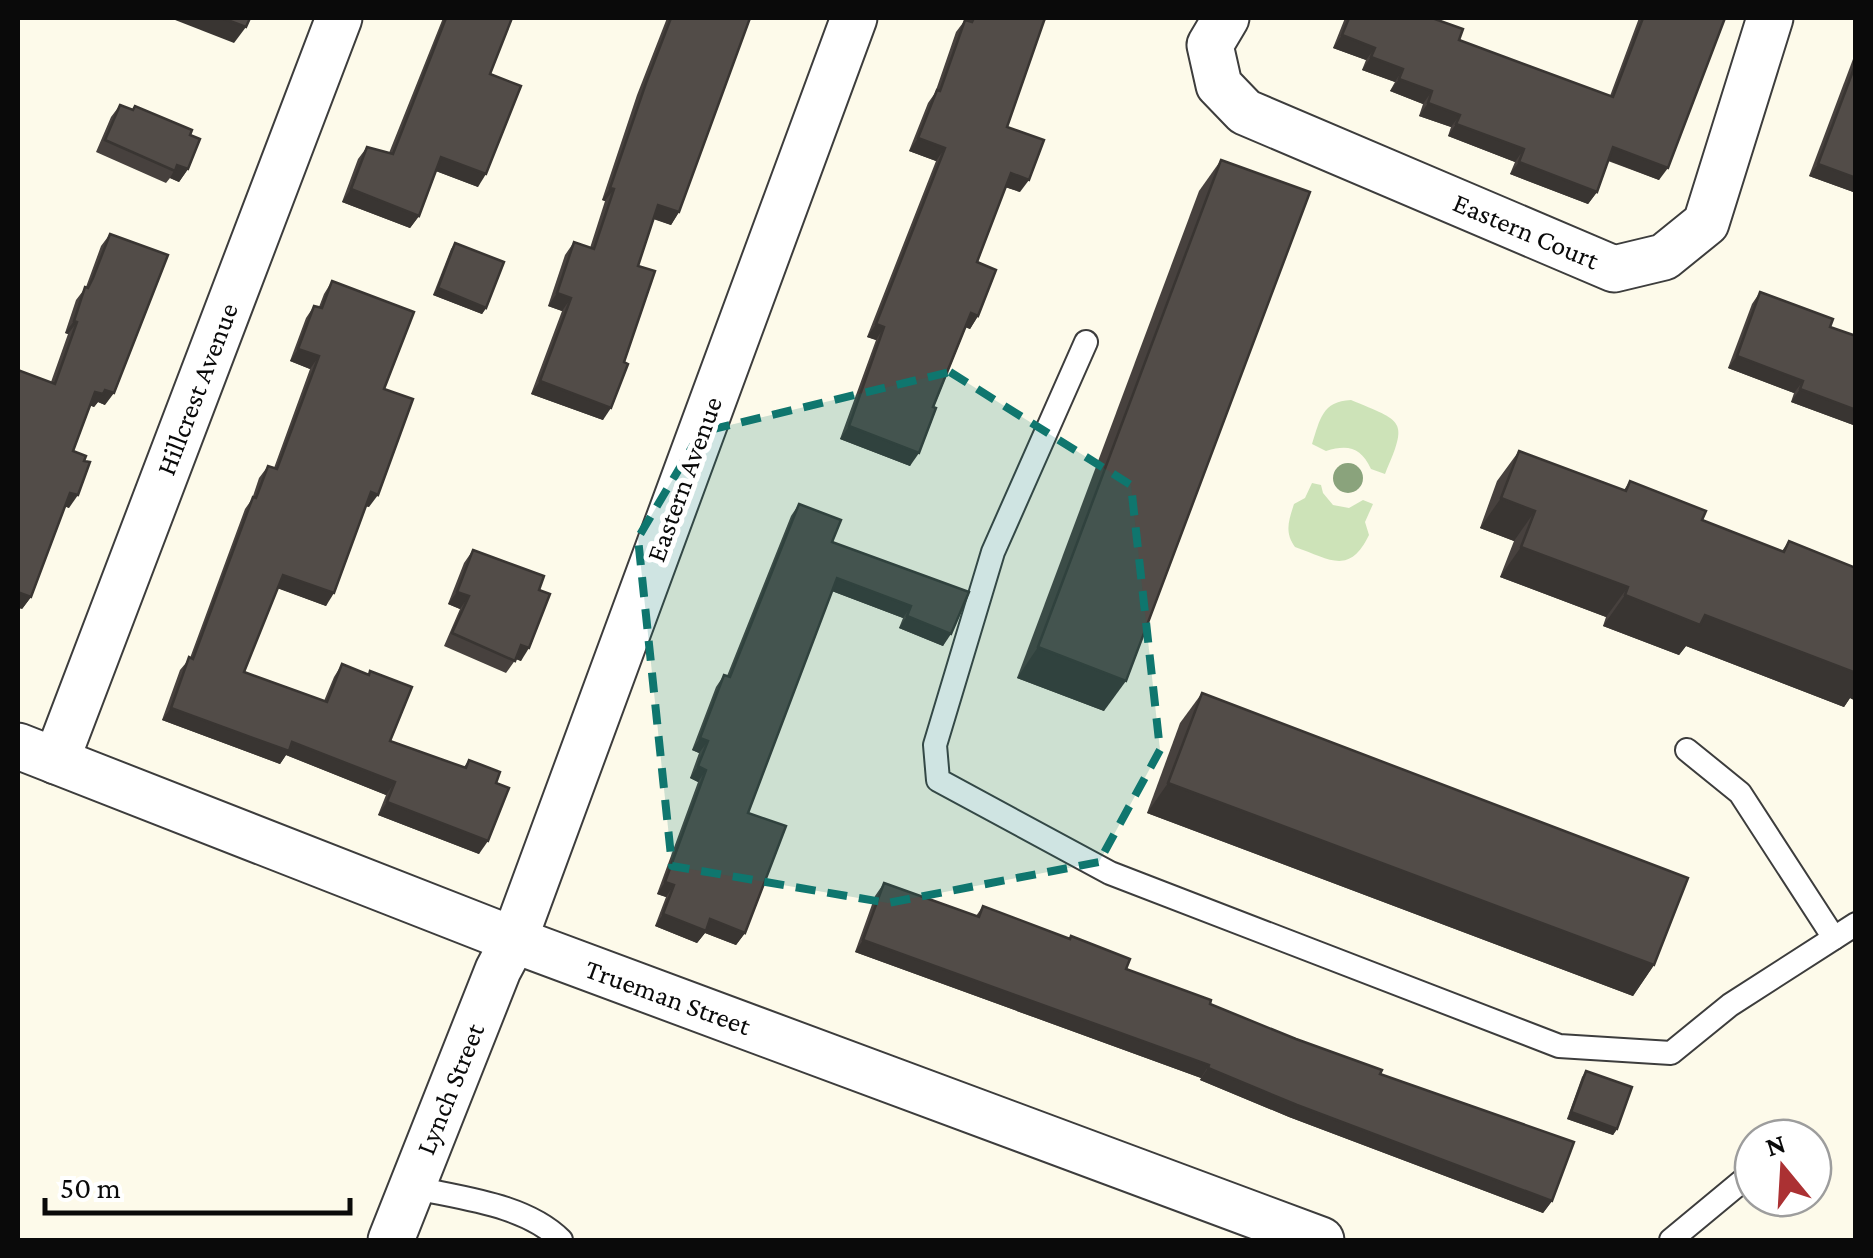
<svg xmlns="http://www.w3.org/2000/svg" width="1873" height="1258" font-family="'Crimson Pro',serif">
	<rect width="100%" height="100%" fill="#fdfaea"/>
	<g fill="#cde3b8">
		<path d="M1351 400C1403 422 1409 419 1385 474L1371 469C1361 448 1349 444 1326 451L1312 444C1320 420 1322 401 1351 400Z"/>
		<path d="M1312 483 1321 485 1323 493 1333 505 1349 508 1363 500 1373 504 1365 522 1369 535C1349 576 1330 559 1295 547 1284 532 1289 520 1294 504L1305 498Z"/>
	</g>
	<g fill="none" stroke-linecap="round" stroke-linejoin="round">
		<defs>
			<g id="lane">
				<polyline points="1086,342 993,552 935,745 938,780 1110,873 1559,1046 1671,1053 1730,1005 1856,924"/>
				<polyline points="1687,750 1740,793 1834,938"/>
				<path d="M411 1187C459 1198 525 1204 561 1240"/>
				<polyline points="1671,1240 1753,1172"/>
			</g>
			<g id="street">
				<polyline points="1226,18 1210,45 1219,85 1245,112 1614,269 1664,257 1706,223 1770,18"/>
				<polyline points="18,746 514,940 1321,1240"/>
				<polyline points="56,761 339,18"/>
				<polyline points="391,1240 498,970 514,940 854,18"/>
			</g>
		</defs>
		<use href="#lane" stroke="#3d3d3d" stroke-width="26"/>
		<use href="#street" stroke="#3d3d3d" stroke-width="49"/>
		<use href="#lane" stroke="#fff" stroke-width="22"/>
		<use href="#street" stroke="#fff" stroke-width="45"/>
	</g>
	<circle fill="#8aa37c" cx="1348" cy="478" r="15"/>
	<g fill="#47413e">
		<polygon points="443,18 512,18 490,74 478,187 436,171 419,216 410,228 342,202 358,159 367,147 389,153"/>
		<polygon points="667,18 750,18 679,212 671,225 653,219 638,266 603,420 531,394 562,311 548,306 565,255 574,242 590,248 605,201 602,200 637,95"/>
		<polygon points="970,18 1048,18 1043,22 1007,127 1020,192 1005,187 977,262 978,316 970,329 966,327 910,466 840,439 876,340 867,337 936,161 909,151 928,103 935,93 956,32 965,20 969,21"/>
		<polygon points="1345,18 1432,18 1459,40 1610,96 1639,18 1725,18 1659,180 1608,161 1597,192 1588,204 1510,174 1515,162 1448,136 1451,127 1419,116 1423,104 1390,91 1395,82 1362,70 1366,60 1333,48"/>
		<polygon points="1856,51 1856,193 1809,176"/>
		<polygon points="120,105 132,110 135,106 190,135 188,169 179,182 170,178 166,183 96,152 111,117"/>
		<polygon points="1221,160 1104,711 1017,678 1199,191"/>
		<polygon points="110,234 105,405 98,402 94,407 90,405 73,451 69,508 65,506 31,597 22,609 51,382 68,334 65,333 76,300 86,287 101,246"/>
		<polygon points="455,243 486,308 482,314 433,295 451,249"/>
		<polygon points="332,281 384,389 369,507 366,506 326,606 278,588 244,672 324,701 334,677 342,664 368,674 370,671 390,741 464,767 469,760 496,783 479,854 378,815 386,795 286,755 280,764 162,720 180,670 190,658 245,509 252,499 259,478 268,466 274,468 310,369 290,361 306,318 314,306 319,307 324,294"/>
		<polygon points="1760,292 1830,327 1856,336 1856,426 1791,402 1794,393 1728,368 1752,304"/>
		<polygon points="1519,451 1624,490 1630,481 1702,520 1782,551 1789,541 1856,568 1856,701 1850,698 1844,707 1686,646 1679,655 1603,626 1606,617 1500,577 1514,541 1480,528 1497,481"/>
		<polygon points="799,504 832,542 969,592 943,646 899,628 903,618 832,591 748,813 745,933 736,945 705,933 697,943 655,926 666,897 657,894 698,782 690,778 699,753 692,750 716,687 724,675 727,676 791,516"/>
		<polygon points="473,550 539,590 521,661 516,659 506,673 444,646 460,609 448,604 464,563"/>
		<polygon points="1202,693 1654,965 1633,996 1147,813 1180,723"/>
		<polygon points="884,883 976,916 983,906 1126,969 1380,1074 1552,1201 1543,1213 1289,1117 1200,1080 1201,1078 855,952 875,896"/>
		<polygon points="1586,1071 1617,1129 1613,1135 1567,1119 1582,1077"/>
	</g>
	<g fill="#393532">
		<polygon points="170,18 222,18 246,27 234,43"/>
		<polygon points="1342,35 1375,48 1366,60 1333,48"/>
		<polygon points="1371,57 1403,69 1395,82 1362,70"/>
		<polygon points="1399,79 1432,91 1423,104 1390,91"/>
		<polygon points="1428,103 1460,115 1451,127 1419,116"/>
		<polygon points="1456,124 1524,149 1515,162 1448,136"/>
		<polygon points="918,138 945,148 936,161 909,151"/>
		<polygon points="1613,147 1668,168 1659,180 1605,159"/>
		<polygon points="441,157 486,174 478,187 433,170"/>
		<polygon points="1519,162 1597,192 1588,204 1510,174"/>
		<polygon points="1818,164 1856,178 1856,193 1809,176"/>
		<polygon points="177,165 188,169 179,182 170,178"/>
		<polygon points="1011,173 1029,180 1020,192 1002,186"/>
		<polygon points="610,188 614,189 605,201 602,200"/>
		<polygon points="351,189 419,216 410,228 342,202"/>
		<polygon points="658,205 679,212 671,225 649,217"/>
		<polygon points="438,288 486,308 482,314 433,295"/>
		<polygon points="557,293 571,298 562,311 548,306"/>
		<polygon points="971,313 978,316 970,329 962,326"/>
		<polygon points="74,321 77,322 68,334 65,333"/>
		<polygon points="876,324 884,327 876,340 867,337"/>
		<polygon points="298,349 319,356 310,369 290,361"/>
		<polygon points="1737,356 1803,381 1794,393 1728,368"/>
		<polygon points="540,381 611,408 603,420 531,394"/>
		<polygon points="1800,389 1856,410 1856,426 1791,402"/>
		<polygon points="105,390 114,393 105,405 98,402 94,407 86,404 95,392"/>
		<polygon points="849,426 919,453 910,466 840,439"/>
		<polygon points="371,492 378,495 369,507 362,505"/>
		<polygon points="70,493 78,495 69,508 61,505"/>
		<polygon points="1501,498 1535,511 1514,541 1480,528"/>
		<polygon points="1521,547 1628,587 1606,617 1500,577"/>
		<polygon points="283,575 334,593 326,606 274,587"/>
		<polygon points="837,578 911,606 903,618 829,590"/>
		<polygon points="457,592 469,596 460,609 448,604"/>
		<polygon points="20,593 31,597 22,609 18,608 18,597"/>
		<polygon points="1625,595 1705,615 1856,673 1856,701 1850,698 1844,707 1686,646 1679,655 1603,626"/>
		<polygon points="907,616 951,634 943,646 899,628"/>
		<polygon points="521,645 529,648 521,661 513,658"/>
		<polygon points="1038,647 1126,681 1104,711 1017,678"/>
		<polygon points="171,708 292,742 395,782 386,795 286,755 280,764 162,720"/>
		<polygon points="700,738 708,741 699,753 692,750"/>
		<polygon points="698,766 706,770 698,782 690,778"/>
		<polygon points="1168,783 1654,965 1633,996 1147,813"/>
		<polygon points="387,802 488,841 479,854 378,815"/>
		<polygon points="665,882 674,885 666,897 657,894"/>
		<polygon points="663,914 710,919 745,933 736,945 705,933 697,943 655,926"/>
		<polygon points="863,940 1209,1065 1201,1078 855,952"/>
		<polygon points="1208,1068 1552,1201 1543,1213 1289,1117 1200,1080"/>
		<polygon points="1571,1112 1617,1129 1613,1135 1567,1119"/>
	</g>
	<g fill="#524c48" stroke="#393532" stroke-width="2.5">
		<polygon points="222,18 250,18 246,27"/>
		<polygon points="446,18 512,18 490,74 521,86 486,174 441,157 419,216 351,189 367,147 393,154"/>
		<polygon points="671,18 750,18 679,212 658,205 638,266 655,271 624,362 628,364 611,408 540,381 571,298 557,293 574,242 594,249 614,189 610,188 646,83"/>
		<polygon points="974,18 1045,18 1007,127 1044,140 1029,180 1011,173 977,262 996,270 978,316 971,313 933,407 936,408 919,453 849,426 884,327 876,324 945,148 918,138 937,90 940,91 965,20 972,22"/>
		<polygon points="1349,18 1432,18 1463,29 1459,40 1613,97 1643,18 1725,18 1668,168 1613,147 1597,192 1519,162 1524,149 1456,124 1460,115 1428,103 1432,91 1399,79 1403,69 1371,57 1375,48 1342,35"/>
		<polygon points="1856,63 1856,178 1818,164"/>
		<polygon points="120,105 133,110 135,106 192,130 190,135 200,139 188,169 177,165 175,171 105,140"/>
		<polygon points="1221,160 1310,192 1126,681 1038,647"/>
		<polygon points="110,234 168,255 114,393 105,390 103,394 95,392 73,451 86,456 84,461 90,462 78,495 70,493 31,597 20,593 18,601 18,370 55,384 77,322 74,321 85,287 88,288 93,278"/>
		<polygon points="455,243 504,262 486,308 438,288"/>
		<polygon points="332,281 414,312 384,389 413,399 378,495 371,492 334,593 283,575 244,672 327,702 342,664 369,675 370,671 412,687 390,741 466,768 469,760 500,772 496,783 509,788 488,841 387,802 395,782 292,742 289,751 171,708 189,657 193,659 253,497 256,498 268,466 277,469 319,356 298,349 314,306 322,308"/>
		<polygon points="1760,292 1833,319 1830,327 1856,336 1856,410 1800,389 1803,381 1737,356"/>
		<polygon points="1519,451 1626,491 1630,481 1706,511 1702,520 1784,552 1789,541 1856,568 1856,673 1705,615 1700,625 1625,595 1628,587 1521,547 1535,511 1501,498"/>
		<polygon points="799,504 841,520 832,542 969,592 951,634 907,616 911,606 837,578 748,813 786,826 745,933 710,919 706,931 663,914 674,885 665,882 706,770 698,766 708,741 700,738 724,675 730,677"/>
		<polygon points="473,550 544,576 539,590 550,594 529,648 521,645 515,661 452,633 469,596 457,592"/>
		<polygon points="1202,693 1688,878 1654,965 1168,783"/>
		<polygon points="884,883 979,917 983,906 1070,939 1071,936 1130,959 1126,969 1211,1000 1210,1004 1296,1039 1382,1070 1380,1074 1574,1142 1552,1201 1297,1105 1208,1068 1209,1065 863,940"/>
		<polygon points="1586,1071 1632,1087 1617,1129 1571,1112"/>
	</g>
	<path fill="#0f766e" fill-opacity="0.2" stroke="#0f766e" stroke-width="8" stroke-dasharray="20 12" stroke-linejoin="round" d="M950 372 1131 485 1160 750 1099 862 888 903 672 866 638 538 701 432Z"/>
	<g text-anchor="middle" dominant-baseline="central" stroke-width="10" stroke-linejoin="round" paint-order="stroke">
		<g font-size="28" fill="#0a0a0a" stroke="#fff">
			<text transform="translate(1526 231) rotate(23)">Eastern Court</text>
			<text transform="translate(197 389) rotate(-69)">Hillcrest Avenue</text>
			<text transform="translate(684 479) rotate(-70)">Eastern Avenue</text>
			<text transform="translate(668 997) rotate(20)">Trueman Street</text>
			<text transform="translate(450 1089) rotate(-68)">Lynch Street</text>
		</g>
	</g>
	<rect width="1873" height="1258" fill="none" stroke="#0a0a0a" stroke-width="40"/>
	<g transform="translate(1783 1168) rotate(342)"><circle r="48" fill="#ffffff" stroke="#9d9d9d" stroke-width="2.5"/>
	<path d="M0-8L18 38L0 25L-18 38Z" fill="#ab3133"/>
	<text y="-15" font-size="28" font-weight="bold" text-anchor="middle" fill="#0a0a0a">N</text>
	</g>
	<path d="M45 1198v15h305v-15" fill="none" stroke="#0a0a0a" stroke-width="5"/>
	<text x="60" y="1198" font-size="30" fill="#0a0a0a" stroke="#ffffff" stroke-width="8" paint-order="stroke">50 m</text>
</svg>
